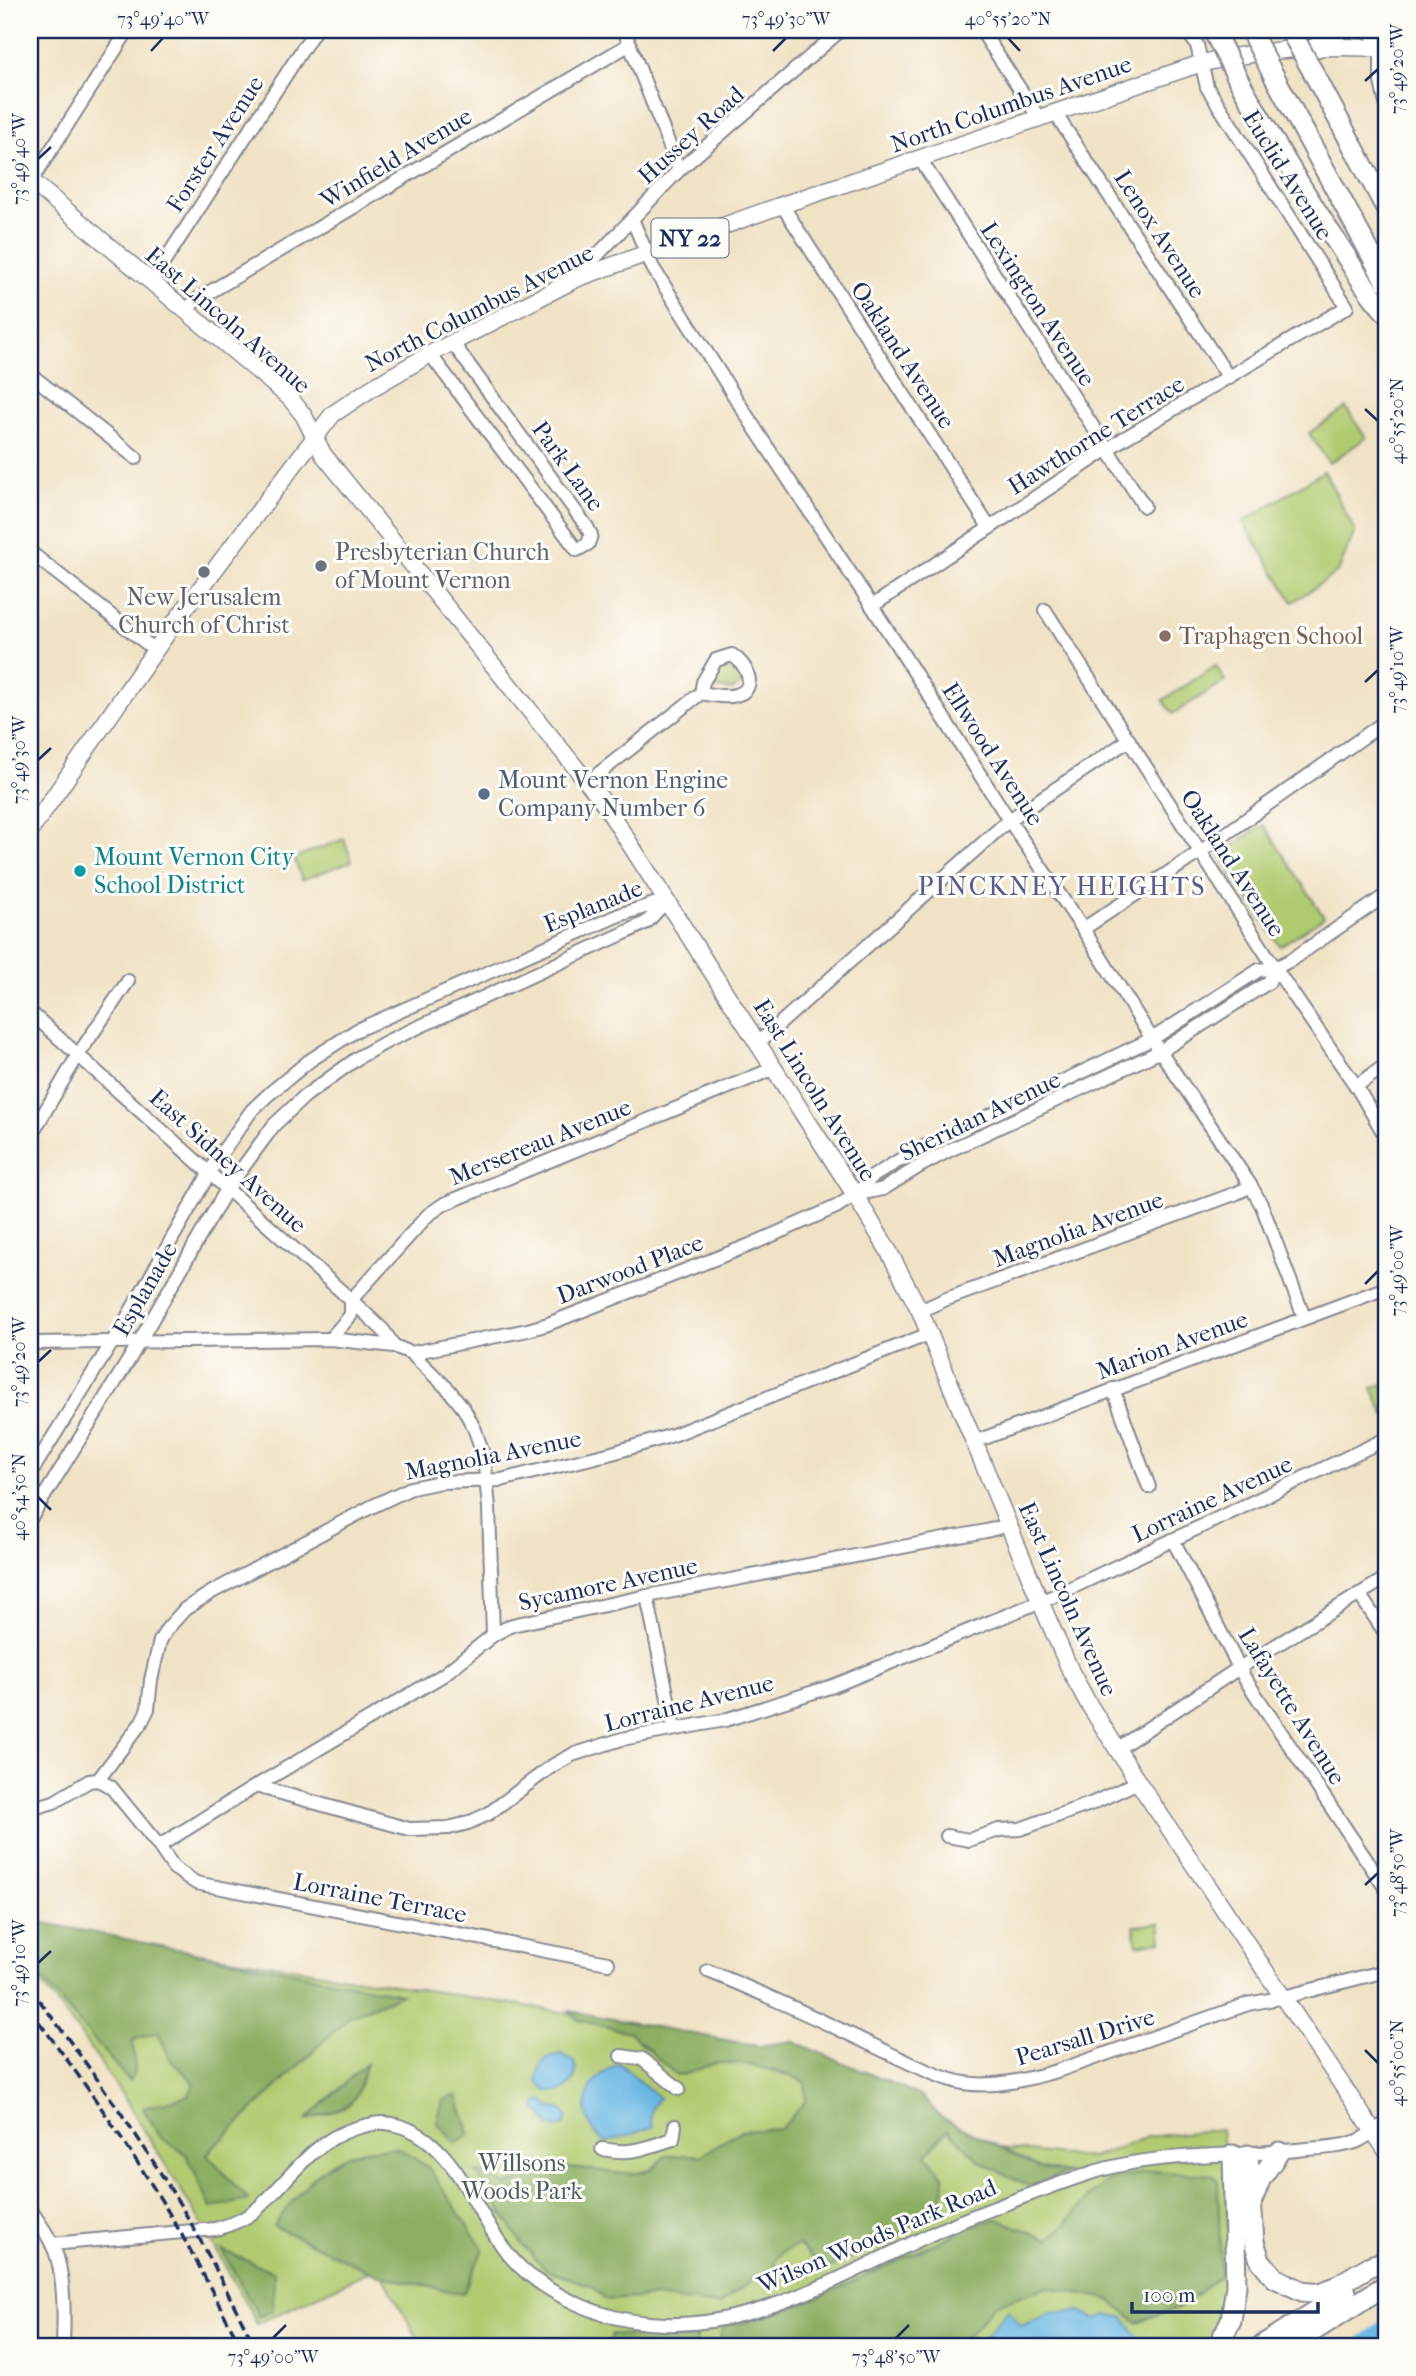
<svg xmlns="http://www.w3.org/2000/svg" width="1416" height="2376" font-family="'IM FELL French Canon',serif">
	<rect width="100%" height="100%" fill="#fdfcf7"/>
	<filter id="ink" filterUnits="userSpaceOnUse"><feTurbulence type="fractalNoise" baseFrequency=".0143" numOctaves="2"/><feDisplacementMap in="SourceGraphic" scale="14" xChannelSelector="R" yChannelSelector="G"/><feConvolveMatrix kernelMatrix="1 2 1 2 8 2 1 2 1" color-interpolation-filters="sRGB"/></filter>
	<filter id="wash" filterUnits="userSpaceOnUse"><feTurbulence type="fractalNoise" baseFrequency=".00686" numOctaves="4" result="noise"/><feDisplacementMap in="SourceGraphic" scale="28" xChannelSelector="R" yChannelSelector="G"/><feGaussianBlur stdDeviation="1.57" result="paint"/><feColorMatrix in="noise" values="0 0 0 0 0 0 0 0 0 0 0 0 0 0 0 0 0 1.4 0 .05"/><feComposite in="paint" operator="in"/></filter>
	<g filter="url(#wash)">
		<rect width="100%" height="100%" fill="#f0e2c4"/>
		<g fill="#b1ca6f" stroke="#667c66" stroke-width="2">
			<polygon points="1346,408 1366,438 1329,463 1309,433"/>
			<polygon points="1324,471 1355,531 1338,572 1293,602 1243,522"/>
			<path d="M731 662C744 670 748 683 732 690L711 687 710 683 719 666Z"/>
			<polygon points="1216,666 1225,681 1173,714 1163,700"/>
			<polygon points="1264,825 1324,917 1280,946 1219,854"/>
			<polygon points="344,839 352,861 302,880 294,858"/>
			<polygon points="1386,1383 1386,1417 1372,1388"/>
			<polygon points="30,1923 77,1933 568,2013 744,2054 948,2128 963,2144 1092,2158 1147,2137 1221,2129 1226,2179 1229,2243 1225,2312 1209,2346 422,2346 378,2267 257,2324 202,2224 123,2096 76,2028 30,1969"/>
			<polygon points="1160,1923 1162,1941 1137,1945 1134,1926"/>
		</g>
		<g fill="#8cae62" stroke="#546e60" stroke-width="2">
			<polygon points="30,1920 402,1994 350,2016 207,2154 248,2200 211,2208 187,2155 161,2138 143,2108 188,2096 195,2083 171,2061 158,2032 133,2040 135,2071 129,2081 30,1965"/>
			<path d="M570 2011 758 2046 792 2041 920 2095 941 2117 1038 2167 1068 2173 1028 2186 979 2161 948 2129 926 2155 944 2176 943 2213 825 2270 799 2245 781 2252 774 2262 782 2280 778 2288 754 2279 718 2305 653 2297 607 2300 591 2286 545 2269 522 2244 476 2172H481L506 2185C525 2180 542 2168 563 2167 590 2166 622 2180 649 2170 655 2168 661 2160 665 2156L702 2155 740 2131 781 2129 805 2102 806 2083C781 2071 747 2062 719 2063 704 2064 693 2075 676 2075L629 2032 578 2020Z"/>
			<path d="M366 2063C354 2112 352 2105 306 2120Z"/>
			<path d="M457 2095C460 2109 467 2121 469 2135L456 2144 437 2123 443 2100Z"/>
			<path d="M399 2148 429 2168 483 2249 463 2294 377 2275 274 2226C297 2193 323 2158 365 2150 376 2148 388 2149 399 2148Z"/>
			<path d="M1153 2171 1213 2175 1218 2181 1221 2275 1182 2306 1137 2322 1109 2299 1046 2287 994 2305 970 2334 948 2346H720L721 2332 724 2327 769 2316 824 2295 981 2222 997 2219 1048 2239C1071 2225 1081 2198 1104 2184 1117 2176 1138 2175 1153 2171Z"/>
			<polygon points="222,2250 274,2272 273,2310 259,2317"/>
			<polygon points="612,2334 660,2339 696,2337 696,2346 609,2346"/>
		</g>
		<g fill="#6ab8e4" stroke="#4274a1" stroke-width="2">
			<path d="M562 2054 574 2062C579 2075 573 2084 562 2091H546L537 2080 541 2064 548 2057Z"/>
			<path d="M620 2064 659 2098C651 2107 648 2115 653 2127L605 2143C574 2118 583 2077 620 2064Z"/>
			<polygon points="538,2101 545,2102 549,2107 563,2110 567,2117 564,2125 557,2128 550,2126 543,2115 535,2109"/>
			<polygon points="1008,2309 1021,2326 1051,2313 1081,2311 1097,2320 1106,2316 1123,2317 1139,2338 1144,2340 1145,2346 969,2346 984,2338"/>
		</g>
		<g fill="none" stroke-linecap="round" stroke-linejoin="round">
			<polyline stroke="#6ab8e4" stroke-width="23" points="1367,2346 1386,2333"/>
		</g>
	</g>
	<g filter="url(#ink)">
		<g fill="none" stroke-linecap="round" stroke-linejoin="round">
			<defs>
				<g id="minor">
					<polyline points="624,30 679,170"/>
					<polyline points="981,30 1039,118"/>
					<polyline points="1381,48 1381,82 1386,104"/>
					<polyline points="1055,113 1229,378"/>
					<polyline points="920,159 1144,506"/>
					<polyline points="30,183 128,30"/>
					<polyline points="782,205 989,527"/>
					<polyline points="632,219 653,268 754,427 872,606 1009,820 1083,929 1152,1039 1251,1186 1262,1206 1304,1317"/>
					<polyline points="578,278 587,266 679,170 841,30"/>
					<polyline points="151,282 315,30"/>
					<polyline points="185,310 198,299 630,44"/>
					<polyline points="430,354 577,550 588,544 591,535 587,527 452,342"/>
					<polyline points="30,374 136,458"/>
					<polyline points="30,552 155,650"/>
					<polyline points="872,606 1123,439 1347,307 1207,87 1197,45 1186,30"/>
					<polyline points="1045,610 1275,968 1356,1086 1386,1137"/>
					<path d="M588 782 701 693C712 695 726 698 736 695 759 689 747 664 732 655L716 660 703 682 701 693"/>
					<polyline points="1083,929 1200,852 1386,721"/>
					<polyline points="30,1012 351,1300 383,1330 394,1346"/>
					<polyline points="758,1043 1009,820 1129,740"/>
					<polyline points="1356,1086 1386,1065"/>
					<polyline points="30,1137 78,1055 128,981"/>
					<polyline points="855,1195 883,1189 920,1166 950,1150 1161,1051 1269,982 1275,968"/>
					<polyline points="351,1300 428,1215 444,1204 775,1068"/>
					<polyline points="920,1311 944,1300 1237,1193 1251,1186"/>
					<polyline points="330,1339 351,1315 351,1300"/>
					<polyline points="30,1343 330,1339 394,1346 411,1353 449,1390 464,1409 475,1430 484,1457 489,1508 493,1635"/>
					<polyline points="411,1353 528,1330 548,1324 750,1245 836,1207 855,1195 872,1177 911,1153 1152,1039 1259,970 1275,968 1291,960 1386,895"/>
					<polyline points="1113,1389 1149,1487"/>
					<polyline points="974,1442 1386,1288"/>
					<polyline points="30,1474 123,1325 218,1158 252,1110 269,1094 309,1061 357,1030 619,915 667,900"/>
					<polyline points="30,1519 130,1358 227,1189 274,1125 305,1096 359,1057 388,1041 629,931 647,922 667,900"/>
					<polyline points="1173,1540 1245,1679 1386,1889"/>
					<polyline points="1359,1594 1386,1634"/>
					<polyline points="647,1596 674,1728"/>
					<polyline points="1117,1749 1239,1668 1386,1578"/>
					<polyline points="98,1780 141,1723 148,1709 151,1680 160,1641 167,1629 185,1609 212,1592 369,1508 411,1488 441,1482 501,1480 612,1453 673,1435 929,1334"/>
					<polyline points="256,1786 409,1829 449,1828 468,1823 488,1814 552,1766 572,1755 622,1739 725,1720 833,1686 1054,1596 1386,1439"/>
					<polyline points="30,1809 54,1802 89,1781 98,1780 111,1787 159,1846 256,1786 443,1675 493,1635 512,1625 647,1596 986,1531 1009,1525"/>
					<polyline points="947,1836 969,1840 999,1830 1020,1829 1093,1803 1138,1782"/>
					<polyline points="159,1846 174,1868 196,1883 608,1963"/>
					<path d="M708 1971C763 1993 816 2018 870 2044 896 2056 936 2078 964 2083 996 2088 1029 2079 1060 2070L1248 2004 1284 1997 1386 1971"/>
					<polyline points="621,2056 642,2059 679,2089"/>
					<path d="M602 2149C633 2155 644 2148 673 2139L675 2126"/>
					<path d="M30 2209C40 2224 52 2240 57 2257 65 2286 64 2317 63 2346"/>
					<path d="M52 2244 215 2229C230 2225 245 2220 257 2209 289 2181 310 2143 353 2129 364 2126 374 2122 385 2123 452 2130 472 2210 509 2255 531 2282 565 2300 597 2312 718 2354 833 2279 938 2231 968 2217 1000 2206 1031 2194 1062 2183 1094 2170 1126 2164 1185 2153 1246 2156 1306 2149 1322 2148 1343 2147 1358 2141 1368 2136 1377 2129 1386 2123"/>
				</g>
				<g id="major">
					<polyline points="30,180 290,398 304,416 323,454 601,799 855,1195 888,1250 920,1311 1040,1601 1071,1672 1088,1703 1138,1782 1386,2150"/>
					<path d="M30 831 172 626 315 437 333 414 372 388 430 354 578 278 782 205 1202 63C1263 50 1324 43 1386 49"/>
				</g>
				<g id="highway">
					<polyline points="1374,30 1381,48"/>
					<polyline points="1317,47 1339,30"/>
					<polyline points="1313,72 1386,208"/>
					<polyline points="1274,76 1386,282"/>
					<path d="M1238 79C1269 134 1301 188 1336 241 1352 265 1366 291 1386 312"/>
					<polyline points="1248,2155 1254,2242 1260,2260 1275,2278 1302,2291 1321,2293 1335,2287 1370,2266 1386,2261"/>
					<polyline points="1253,2198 1261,2178 1279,2152"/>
					<polyline points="1218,2346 1231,2320 1236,2286 1233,2155"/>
					<polyline points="1261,2346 1346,2292"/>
					<polyline points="1290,2346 1386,2285"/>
				</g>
			</defs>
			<use href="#minor" stroke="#868891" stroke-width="16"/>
			<use href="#major" stroke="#868891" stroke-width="19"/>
			<use href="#highway" stroke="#868891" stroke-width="23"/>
			<use href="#minor" stroke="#fff" stroke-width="12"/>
			<use href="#major" stroke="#fff" stroke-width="16"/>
			<use href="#highway" stroke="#fff" stroke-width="19"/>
			<g stroke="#1b2f5e" stroke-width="3.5" stroke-dasharray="10 5" stroke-linecap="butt">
				<path d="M30 1988C86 2062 141 2138 188 2218 212 2260 233 2304 255 2346"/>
				<path d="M30 2010C81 2077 129 2146 172 2218 197 2260 218 2304 241 2346"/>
			</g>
			<defs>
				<g id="highway-bridge">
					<polyline points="1213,30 1238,79"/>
					<polyline points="1250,30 1274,76"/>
					<polyline points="1290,30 1313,72"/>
				</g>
			</defs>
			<use href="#highway-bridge" stroke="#868891" stroke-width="23" stroke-linecap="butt"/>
			<use href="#highway-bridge" stroke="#fff" stroke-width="19"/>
		</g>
	</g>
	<path fill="none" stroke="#1b2f5e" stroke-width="2.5" d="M1008 38 1020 51M151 51 163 38M773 51 786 38M1365 81 1378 69M38 159 51 147M1365 409 1378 421M1365 682 1378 670M38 760 51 748M1365 1284 1378 1271M38 1362 51 1350M38 1497 51 1510M1365 1885 1378 1873M38 1963 51 1951M1365 2050 1378 2063M273 2338 286 2325M896 2338 909 2325"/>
	<g fill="#6b7280" stroke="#fdfcf7" stroke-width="2.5">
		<circle cx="321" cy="566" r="7"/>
		<circle cx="204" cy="572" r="7"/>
	</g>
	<circle fill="#8d6e63" stroke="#fdfcf7" stroke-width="2.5" cx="1165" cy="636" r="7"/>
	<circle fill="#5c6f8a" stroke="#fdfcf7" stroke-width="2.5" cx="484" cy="794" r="7"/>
	<circle fill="#0f9aa8" stroke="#fdfcf7" stroke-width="2.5" cx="80" cy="871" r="7"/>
	<g text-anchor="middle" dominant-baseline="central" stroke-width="6" stroke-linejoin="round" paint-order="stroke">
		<rect fill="#fdfcf7" stroke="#5f6c8c" stroke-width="2" x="651.5" y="218.5" width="77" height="39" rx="5"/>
		<g font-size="23" font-weight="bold" fill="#1b2f5e">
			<text x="690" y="238">NY 22</text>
		</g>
		<g font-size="24" fill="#1b2f5e" stroke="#fdfcf7">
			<text transform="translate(1011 104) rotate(-19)">North Columbus Avenue</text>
			<text transform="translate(691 135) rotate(-42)">Hussey Road</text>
			<text transform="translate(215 144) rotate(-57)">Forster Avenue</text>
			<text transform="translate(396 158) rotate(-31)">Winfield Avenue</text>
			<text transform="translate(1288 175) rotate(58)">Euclid Avenue</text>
			<text transform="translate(1160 234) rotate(57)">Lenox Avenue</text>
			<text transform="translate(1038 304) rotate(57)">Lexington Avenue</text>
			<text transform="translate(479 308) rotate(-27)">North Columbus Avenue</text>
			<text transform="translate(228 320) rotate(41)">East Lincoln Avenue</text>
			<text transform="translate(903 355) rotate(57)">Oakland Avenue</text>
			<text transform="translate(1096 435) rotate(-32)">Hawthorne Terrace</text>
			<text transform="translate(568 466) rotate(54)">Park Lane</text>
			<text transform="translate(993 754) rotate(57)">Ellwood Avenue</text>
			<text transform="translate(1233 863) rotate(57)">Oakland Avenue</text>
			<text transform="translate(593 906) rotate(-22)">Esplanade</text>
			<text transform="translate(815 1090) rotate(58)">East Lincoln Avenue</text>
			<text transform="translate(980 1116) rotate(-26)">Sheridan Avenue</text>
			<text transform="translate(540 1142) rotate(-22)">Mersereau Avenue</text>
			<text transform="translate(228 1161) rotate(42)">East Sidney Avenue</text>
			<text transform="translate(1078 1229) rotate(-20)">Magnolia Avenue</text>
			<text transform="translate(630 1269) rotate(-21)">Darwood Place</text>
			<text transform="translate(145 1289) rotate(-60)">Esplanade</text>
			<text transform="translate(1172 1345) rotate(-20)">Marion Avenue</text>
			<text transform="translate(493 1455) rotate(-11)">Magnolia Avenue</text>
			<text transform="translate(1212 1499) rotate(-25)">Lorraine Avenue</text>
			<text transform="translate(608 1584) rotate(-12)">Sycamore Avenue</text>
			<text transform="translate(1068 1599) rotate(66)">East Lincoln Avenue</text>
			<text transform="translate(689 1703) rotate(-14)">Lorraine Avenue</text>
			<text transform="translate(1292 1706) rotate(58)">Lafayette Avenue</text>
			<text transform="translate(380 1898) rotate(11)">Lorraine Terrace</text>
			<text transform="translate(1085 2037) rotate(-17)">Pearsall Drive</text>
			<text transform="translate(877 2236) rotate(-23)">Wilson Woods Park Road</text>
		</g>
		<g font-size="24" fill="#5b616d" stroke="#fdfcf7" text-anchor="start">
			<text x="335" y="552">Presbyterian Church<tspan x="335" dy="28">of Mount Vernon</tspan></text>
			<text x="204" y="597" text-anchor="middle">New Jerusalem<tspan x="204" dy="28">Church of Christ</tspan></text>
		</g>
		<g font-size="24" fill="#785e54" stroke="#fdfcf7" text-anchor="start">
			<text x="1179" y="636">Traphagen School</text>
		</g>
		<g font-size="24" fill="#4e5e75" stroke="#fdfcf7" text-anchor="start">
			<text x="498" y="780">Mount Vernon Engine<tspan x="498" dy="28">Company Number 6</tspan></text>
		</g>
		<g font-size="24" fill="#0d838f" stroke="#fdfcf7" text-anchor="start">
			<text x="94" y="857">Mount Vernon City<tspan x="94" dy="28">School District</tspan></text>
		</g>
		<g font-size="24" fill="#485e63" stroke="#fdfcf7">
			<text x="522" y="2163">Willsons<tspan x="522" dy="28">Woods Park</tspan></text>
		</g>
		<g font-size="26" letter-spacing="2" fill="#565e90" stroke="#fdfcf7">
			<text x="1062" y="886">PINCKNEY HEIGHTS</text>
		</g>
	</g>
	<rect width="1416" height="2376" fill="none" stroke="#fdfcf7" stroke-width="77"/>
	<path d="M1132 2302v10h186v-10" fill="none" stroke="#1b2f5e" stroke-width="3.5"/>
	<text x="1143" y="2302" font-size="21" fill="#1b2f5e" stroke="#fdfcf7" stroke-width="5" paint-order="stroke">100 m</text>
	<rect x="38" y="38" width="1340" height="2300" fill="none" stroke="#1b2f5e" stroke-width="2.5"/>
	<g font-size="18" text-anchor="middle" fill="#1b2f5e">
		<text x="163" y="25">73°49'40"W</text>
		<text x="786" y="25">73°49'30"W</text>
		<text x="1008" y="25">40°55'20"N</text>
		<text transform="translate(1397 69) rotate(-90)" y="6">73°49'20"W</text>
		<text transform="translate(19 159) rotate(-90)" y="6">73°49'40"W</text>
		<text transform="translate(1397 421) rotate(-90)" y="6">40°55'20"N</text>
		<text transform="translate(1397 670) rotate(-90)" y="6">73°49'10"W</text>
		<text transform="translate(19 760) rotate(-90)" y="6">73°49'30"W</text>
		<text transform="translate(1397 1271) rotate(-90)" y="6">73°49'00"W</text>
		<text transform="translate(19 1362) rotate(-90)" y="6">73°49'20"W</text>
		<text transform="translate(19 1497) rotate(-90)" y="6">40°54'50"N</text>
		<text transform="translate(1397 1873) rotate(-90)" y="6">73°48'50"W</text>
		<text transform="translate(19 1963) rotate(-90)" y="6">73°49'10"W</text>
		<text transform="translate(1397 2063) rotate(-90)" y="6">40°55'00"N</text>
		<text x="273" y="2363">73°49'00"W</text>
		<text x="896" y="2363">73°48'50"W</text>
	</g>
</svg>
